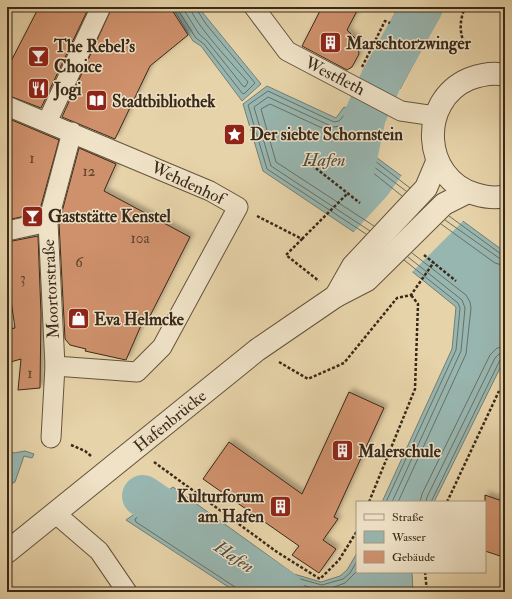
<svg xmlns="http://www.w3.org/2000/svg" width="512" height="599" font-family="'IM FELL Double Pica',serif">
	<defs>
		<filter id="shadow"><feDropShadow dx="3.5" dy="-3.5" stdDeviation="2" flood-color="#0004"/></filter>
	</defs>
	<rect width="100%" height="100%" fill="#e7d3a9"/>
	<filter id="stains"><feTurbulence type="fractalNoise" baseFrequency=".005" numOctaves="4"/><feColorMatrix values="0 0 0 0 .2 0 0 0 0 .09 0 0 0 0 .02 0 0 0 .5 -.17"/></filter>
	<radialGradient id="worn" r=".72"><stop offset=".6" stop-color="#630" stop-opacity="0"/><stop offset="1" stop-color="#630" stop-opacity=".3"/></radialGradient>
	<g fill="#98b6b0" stroke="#727e74">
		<polygon points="172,7 198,7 261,84 242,101 201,46 193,41"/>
		<polygon points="398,7 444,7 400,89 365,74"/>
		<polygon points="267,86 336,118 344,107 381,125 369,152 505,252 505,358 434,502 382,502 452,349 456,307 409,269 263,171 243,104"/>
		<polygon points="7,449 14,453 25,451 34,454 32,458 24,456 15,482 7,486"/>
		<polygon points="173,487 294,574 321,582 340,576 347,570 357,553 357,572 412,572 413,592 236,592 126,520"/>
	</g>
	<polygon fill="#e7d3a9" points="402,175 464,220 411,273 353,233 387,196"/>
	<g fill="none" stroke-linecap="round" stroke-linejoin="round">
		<g stroke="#687064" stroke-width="1">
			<polyline points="176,7 196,38 204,44 242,93 244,94 255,83 206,24 195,7"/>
			<path d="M182 7 199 34 207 41 243 86 245 87 248 82C237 69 191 20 190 7"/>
			<polyline points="401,7 371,71 397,84 440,7"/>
			<polyline points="406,7 378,68 395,77 434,7"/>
			<polyline points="412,7 411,14 386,65 392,69 394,68 427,7"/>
			<polyline points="449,216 501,254 505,255"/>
			<polyline points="445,220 499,258 505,260"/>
			<polyline points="441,224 495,263 505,266"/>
			<polyline points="374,226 276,162 261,109 270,104 333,133 342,132 350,126 360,131 361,133 354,148 357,160 402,196"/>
			<polyline points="370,231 271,166 254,107 268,97 333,127 341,126 348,119 368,128 369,130 360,149 361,157 406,191"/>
			<polyline points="366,234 267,169 248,105 268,91 334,122 339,121 346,113 375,127 365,150 366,154 410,188"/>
			<polyline points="386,502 456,350 460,308 458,303 404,260"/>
			<polyline points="392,502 461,351 465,308 462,300 408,257"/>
			<polyline points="398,502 466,354 471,308 470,302 466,295 412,253"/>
			<polyline points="420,502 422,494 490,355 497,348 505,347"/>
			<polyline points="426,502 427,497 495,358 499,354 505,353"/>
			<polyline points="431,502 500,360 505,358"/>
			<polyline points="237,592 235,587 136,522 135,519 173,492 293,577 322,585 343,579 350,573 357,561"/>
			<polyline points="242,592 238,583 144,521 144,518 174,498 291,582 323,591 345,583 357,571"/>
			<polyline points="248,592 247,584 242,578 155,521 155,518 174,506 286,586 304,592"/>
		</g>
		<g stroke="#98b6b0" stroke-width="42">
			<polyline points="353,172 365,116 381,80 422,7"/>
			<polyline points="143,496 284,592"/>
		</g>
	</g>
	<g fill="#cf916c" stroke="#392919" filter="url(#shadow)">
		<polygon points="39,7 89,7 41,108 7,95 7,69"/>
		<polygon points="112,7 170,7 188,35 150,66 115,139 62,117"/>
		<polygon points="322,7 359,7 347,30 357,40 359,54 352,67 347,70 302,46"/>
		<polygon points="7,118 59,140 39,213 7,220"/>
		<polygon points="79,148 116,164 104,191 190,237 150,316 146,314 126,360 85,351 86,349 70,345 65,339 59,223"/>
		<polygon points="38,236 41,314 40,388 18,390 21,359 7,363 7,330 15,328 9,286 7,286 7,242"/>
		<polygon points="349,392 384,408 334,517 338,519 323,540 336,549 319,573 292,555 299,546 203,479 229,442 302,494"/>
		<polygon points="485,495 505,502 505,542 500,556 485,551"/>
	</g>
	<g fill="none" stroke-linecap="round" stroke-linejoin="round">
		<defs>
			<g id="minor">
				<polyline points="254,7 287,51 401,111 435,116"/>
				<polyline points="7,106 210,191 238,207 162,347 137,372 55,366 48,222 72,132"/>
				<polyline points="47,122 101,7"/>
				<polyline points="7,231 48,222"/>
				<polyline points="51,438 55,366"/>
				<polyline points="56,514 99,551 127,592"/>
			</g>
			<g id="tertiary">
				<path d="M505 75C493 72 480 75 469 79 418 101 422 178 475 194 485 197 495 199 505 196"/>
				<polyline points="336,296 353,266 426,188 437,162"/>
				<polyline points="7,552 257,350 336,296 367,280 444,204 468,192"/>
			</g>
		</defs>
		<use href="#minor" stroke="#64543d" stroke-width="21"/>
		<use href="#tertiary" stroke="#64543d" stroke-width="24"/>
		<g stroke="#392919" stroke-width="2.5" stroke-dasharray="3 2" stroke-linecap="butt">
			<path d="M464 43C459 30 460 20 465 7"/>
			<polyline points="362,67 385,21 390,23"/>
			<polyline points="308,162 360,203"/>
			<polyline points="257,216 302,239 286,255 319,281"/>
			<polyline points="302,239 348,193"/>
			<polyline points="424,255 456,281"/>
			<polyline points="279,362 308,379 344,363 397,298 411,295 434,262"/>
			<polyline points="71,445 85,451 91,456"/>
			<polyline points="154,462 277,552 320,579 339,560 357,531"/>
			<polyline points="369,502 415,389 418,304 411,295"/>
			<polyline points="447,502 499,391"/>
			<polyline points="425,572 427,592"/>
		</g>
		<use href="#minor" stroke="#efe2c7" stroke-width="19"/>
		<use href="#tertiary" stroke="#efe2c7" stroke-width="22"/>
	</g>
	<defs>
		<symbol id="building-square" viewBox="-11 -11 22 22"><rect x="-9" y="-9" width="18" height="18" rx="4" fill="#8f2418" stroke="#efe2c7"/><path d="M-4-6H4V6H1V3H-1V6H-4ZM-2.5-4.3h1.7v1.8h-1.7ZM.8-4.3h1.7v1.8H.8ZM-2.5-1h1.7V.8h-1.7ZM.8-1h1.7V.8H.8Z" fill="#fff"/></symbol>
		<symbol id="bar-square" viewBox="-11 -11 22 22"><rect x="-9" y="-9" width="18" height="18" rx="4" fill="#8f2418" stroke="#efe2c7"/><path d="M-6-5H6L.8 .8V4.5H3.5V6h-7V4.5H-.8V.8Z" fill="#fff"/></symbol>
		<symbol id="restaurant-square" viewBox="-11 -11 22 22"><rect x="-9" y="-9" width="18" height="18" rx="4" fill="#8f2418" stroke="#efe2c7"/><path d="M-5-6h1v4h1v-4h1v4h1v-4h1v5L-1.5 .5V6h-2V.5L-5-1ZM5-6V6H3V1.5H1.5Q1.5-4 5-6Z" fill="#fff"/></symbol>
		<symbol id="library-square" viewBox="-11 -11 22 22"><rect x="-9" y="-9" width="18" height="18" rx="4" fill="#8f2418" stroke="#efe2c7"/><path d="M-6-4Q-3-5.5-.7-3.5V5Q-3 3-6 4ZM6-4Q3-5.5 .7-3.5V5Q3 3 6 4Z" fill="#fff"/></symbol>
		<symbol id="sight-square" viewBox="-11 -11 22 22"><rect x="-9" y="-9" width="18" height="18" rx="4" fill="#8f2418" stroke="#efe2c7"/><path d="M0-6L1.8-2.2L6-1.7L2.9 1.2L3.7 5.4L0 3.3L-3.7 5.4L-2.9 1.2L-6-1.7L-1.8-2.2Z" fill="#fff"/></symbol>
		<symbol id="shop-square" viewBox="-11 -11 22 22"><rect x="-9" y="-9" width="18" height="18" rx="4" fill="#8f2418" stroke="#efe2c7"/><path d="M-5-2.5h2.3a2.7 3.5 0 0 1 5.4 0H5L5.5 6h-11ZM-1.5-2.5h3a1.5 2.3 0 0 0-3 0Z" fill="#fff"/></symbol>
	</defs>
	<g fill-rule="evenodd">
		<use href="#building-square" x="318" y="30" width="25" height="25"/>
		<use href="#bar-square" x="26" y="44" width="25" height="25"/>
		<use href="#restaurant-square" x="26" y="76" width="25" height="25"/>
		<use href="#library-square" x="84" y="88" width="25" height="25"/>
		<use href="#sight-square" x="222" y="122" width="25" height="25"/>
		<use href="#bar-square" x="20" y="204" width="25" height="25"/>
		<use href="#shop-square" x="66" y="306" width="25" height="25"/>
		<use href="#building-square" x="330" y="438" width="25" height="25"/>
		<use href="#building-square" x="268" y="494" width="25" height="25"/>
	</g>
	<g text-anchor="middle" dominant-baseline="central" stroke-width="3" stroke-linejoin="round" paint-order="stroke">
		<g font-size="15" fill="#5e432e">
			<text x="32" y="158">1</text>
			<text x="89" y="171">12</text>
			<text x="140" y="238">10a</text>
			<text x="79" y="262">6</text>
			<text x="23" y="278">3</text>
			<text x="30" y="373">1</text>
		</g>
		<g font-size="17" font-weight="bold" fill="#392919" stroke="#efe2c7" text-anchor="start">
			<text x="346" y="43">Marschtorzwinger</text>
			<text x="54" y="46">The Rebel's<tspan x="54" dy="20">Choice</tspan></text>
			<text x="54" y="89">Jogi</text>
			<text x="112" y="101">Stadtbibliothek</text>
			<text x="250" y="134">Der siebte Schornstein</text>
			<text x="48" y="216">Gaststätte Kenstel</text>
			<text x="94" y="319">Eva Helmcke</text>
			<text x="358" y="451">Malerschule</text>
			<text x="264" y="496" text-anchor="end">Kulturforum<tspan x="264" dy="20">am Hafen</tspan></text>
		</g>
		<g font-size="17" fill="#392919" stroke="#efe2c7">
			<text transform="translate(335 76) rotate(27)">Westfleth</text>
			<text transform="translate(188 183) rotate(25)">Wehdenhof</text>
			<text transform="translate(51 289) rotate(-93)">Moortorstraße</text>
			<text transform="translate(170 421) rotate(-39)">Hafenbrücke</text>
		</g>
		<g font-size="18" font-style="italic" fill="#514c3f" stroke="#efe2c7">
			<text x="324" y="160">Hafen</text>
			<text transform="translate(234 557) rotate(34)">Hafen</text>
		</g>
	</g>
	<rect width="512" height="599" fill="none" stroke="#e7d3a9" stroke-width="24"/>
	<rect x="8" y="8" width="496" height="583" fill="none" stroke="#392919" stroke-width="2"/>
	<rect x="12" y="12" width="488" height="575" fill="none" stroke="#392919"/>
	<rect x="356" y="501" width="130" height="72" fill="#efe2c7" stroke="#a69881"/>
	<rect x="364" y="514" width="20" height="6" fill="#efe2c7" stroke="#a69881"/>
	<text x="392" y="521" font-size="12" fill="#392919">Straße</text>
	<rect x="364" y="531" width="20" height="12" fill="#98b6b0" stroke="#a69881"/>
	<text x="392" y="541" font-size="12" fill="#392919">Wasser</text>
	<rect x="364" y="551" width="20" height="12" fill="#cf916c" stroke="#a69881"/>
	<text x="392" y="561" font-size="12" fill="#392919">Gebäude</text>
	<rect width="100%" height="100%" filter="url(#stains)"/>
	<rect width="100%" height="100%" fill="url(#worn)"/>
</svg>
